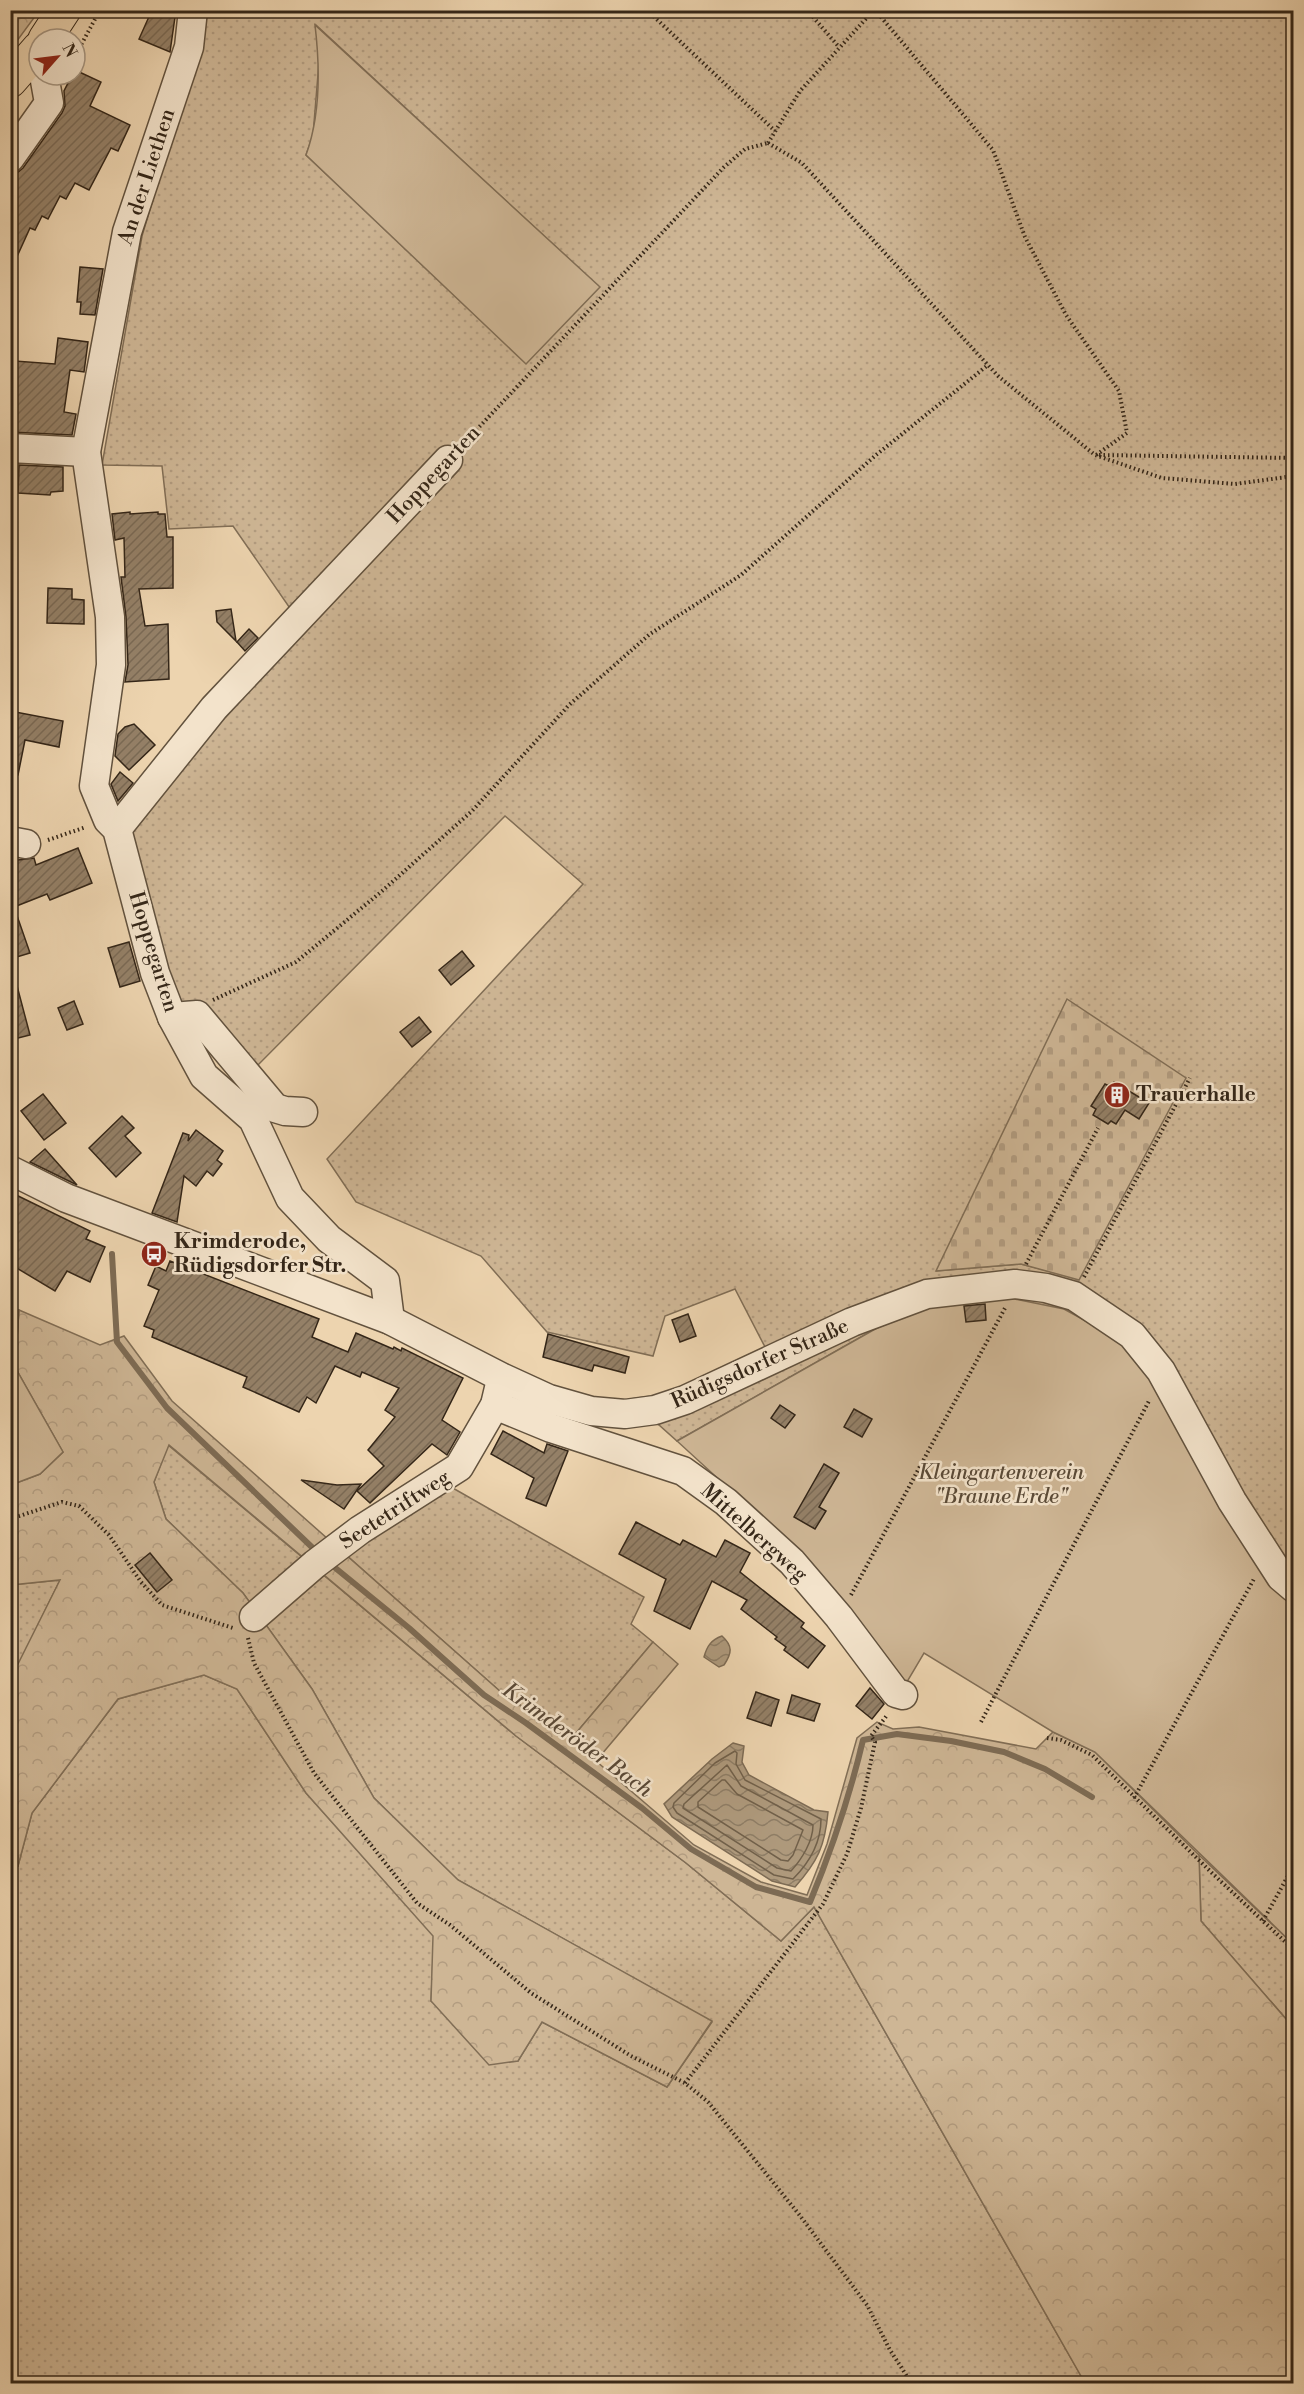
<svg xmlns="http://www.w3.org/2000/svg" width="1304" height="2394" font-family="'Libre Bodoni',serif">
	<defs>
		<pattern id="grass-dots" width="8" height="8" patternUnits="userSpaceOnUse" patternTransform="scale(1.5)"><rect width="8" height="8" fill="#ceb695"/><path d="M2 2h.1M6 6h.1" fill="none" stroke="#b29c80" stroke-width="1.8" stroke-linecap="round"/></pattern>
		<pattern id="forest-crowns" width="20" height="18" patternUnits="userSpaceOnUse" patternTransform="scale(1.5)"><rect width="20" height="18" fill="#ceb695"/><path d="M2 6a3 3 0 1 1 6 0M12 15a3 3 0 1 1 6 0" fill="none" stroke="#b29c80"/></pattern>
		<pattern id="cemetery-stones" width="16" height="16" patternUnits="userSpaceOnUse" patternTransform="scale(1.5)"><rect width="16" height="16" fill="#ceb695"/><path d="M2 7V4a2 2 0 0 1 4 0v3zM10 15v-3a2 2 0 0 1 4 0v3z" fill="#b29c80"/></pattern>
		<pattern id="water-waves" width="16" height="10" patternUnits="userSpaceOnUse" patternTransform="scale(1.5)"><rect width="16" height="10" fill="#ae997c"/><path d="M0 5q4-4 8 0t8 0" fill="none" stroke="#8e7d65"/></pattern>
		<pattern id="building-hatch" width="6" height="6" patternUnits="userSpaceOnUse" patternTransform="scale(1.5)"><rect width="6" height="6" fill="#948067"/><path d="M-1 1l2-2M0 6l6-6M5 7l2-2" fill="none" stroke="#7a6954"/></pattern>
	</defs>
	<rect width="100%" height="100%" fill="#edd4af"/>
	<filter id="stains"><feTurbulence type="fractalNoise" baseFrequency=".00333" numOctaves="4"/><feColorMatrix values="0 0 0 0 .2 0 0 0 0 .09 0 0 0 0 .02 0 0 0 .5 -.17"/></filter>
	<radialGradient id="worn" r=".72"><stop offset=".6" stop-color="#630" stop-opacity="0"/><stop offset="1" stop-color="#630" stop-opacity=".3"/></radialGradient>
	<g fill="url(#grass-dots)" stroke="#816e56" stroke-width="1.5" fill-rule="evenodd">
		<path d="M200 11H1293V1599L877 1328 677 1441 630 1399 665 1394 765 1347 735 1289 665 1316 653 1356 547 1332 481 1256 356 1202 327 1159 583 884 505 816 252 1071 177 1003 130 835 157 795 303 627 233 526 169 529 162 466 102 465 142 236 196 56ZM316 25 599 287 526 363 306 155 313 135 319 62ZM1068 1000 1079 1279 1021 1264 937 1271Z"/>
		<polygon points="168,1445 516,1736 686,1863 781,1941 814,1907 1085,2383 11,2383 10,1874 18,1866 32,1813 118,1699 204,1675 237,1689 306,1793 434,1936 431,2001 518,2061 542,2022 667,2087 712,2022 458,1880 374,1798 312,1689 243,1593 166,1519 154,1482"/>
		<polygon points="444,1483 644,1597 631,1624 653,1642 571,1739 502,1693 344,1553"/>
		<polygon points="60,1580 11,1680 11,1585"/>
		<polygon points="1199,1855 1293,1944 1293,2027 1201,1921"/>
	</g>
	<g fill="url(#forest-crowns)" stroke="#816e56" stroke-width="1.5">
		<polygon points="16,10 39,11 11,49 11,17"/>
		<polygon points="19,1310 100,1345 124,1336 172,1401 502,1693 571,1739 653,1642 678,1664 596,1761 694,1845 761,1882 807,1895 827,1844 857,1738 877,1722 893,1729 919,1727 1036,1749 1053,1732 1095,1752 1199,1855 1201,1921 1293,2027 1293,2383 1085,2383 814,1907 781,1941 686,1863 516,1736 169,1445 154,1482 166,1519 243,1593 312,1689 374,1798 458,1880 712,2021 667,2087 542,2022 518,2061 489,2065 431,2001 433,1936 306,1793 237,1689 204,1675 118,1699 32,1813 18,1866 11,1874 10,1680 60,1580 11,1585 11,1485 40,1474 63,1452 15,1367"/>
	</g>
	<polygon fill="url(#cemetery-stones)" stroke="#816e56" stroke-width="1.5" points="1067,999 1186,1078 1079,1280 1021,1264 936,1271"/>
	<g fill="#ceb695" stroke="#816e56" stroke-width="1.5">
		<path d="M315 25 600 287 526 364 306 155C321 114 320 67 315 25Z"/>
		<polygon points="1010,1298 1064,1309 1124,1342 1157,1380 1293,1599 1293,1944 1095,1752 1053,1732 924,1653 904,1687 796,1550 677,1441 877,1328 931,1306"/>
		<polygon points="11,1307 19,1310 15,1367 63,1452 40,1474 11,1485"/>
	</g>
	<g fill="url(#water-waves)" stroke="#7d6b54" stroke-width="1.5">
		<path d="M722 1636C733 1646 732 1653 724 1665L719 1667 704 1657C707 1646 711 1640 722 1636Z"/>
		<path d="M733 1743 744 1746 742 1762 749 1775 814 1810 828 1812C825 1846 818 1861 795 1887L772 1881 672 1817 664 1804 712 1759Z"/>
	</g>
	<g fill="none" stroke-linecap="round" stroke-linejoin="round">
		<g stroke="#71604a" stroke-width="1.5">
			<path d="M735 1751 737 1753 736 1764 745 1780 821 1819C821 1842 809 1863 793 1879L774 1875 677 1813 673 1807 674 1803 715 1763Z"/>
			<path d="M727 1765 741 1786 813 1825C813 1841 802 1859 791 1871L777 1868 683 1808 684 1804Z"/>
			<polygon points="725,1780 737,1794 803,1830 793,1855 788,1861 781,1860 698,1807 698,1802 722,1780"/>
		</g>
		<g stroke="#7d6b54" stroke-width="6">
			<polyline points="112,1254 117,1342 167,1408 318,1553"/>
			<path d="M328 1562 409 1628 484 1695 526 1723 642 1808 691 1849 756 1887 810 1902C832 1849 850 1795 863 1740L897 1734 951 1741 1004 1752 1045 1769 1092 1797"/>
		</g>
	</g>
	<g fill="url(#building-hatch)" stroke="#342618" stroke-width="1.5">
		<polygon points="152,10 176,10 170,52 139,39"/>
		<polygon points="75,70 101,82 90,106 130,125 118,151 111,148 89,190 75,183 66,199 60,196 48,219 42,216 35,230 30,228 10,272 10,174 17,173 23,168 62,113 65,106 64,91 72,75 75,75"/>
		<polygon points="80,267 103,269 95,315 80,314 81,302 77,302"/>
		<polygon points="58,338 88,342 84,372 70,370 64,412 76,414 72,435 10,432 10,373 14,373 15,361 55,364"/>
		<polygon points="19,465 63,467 63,491 51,492 50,495 18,493"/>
		<polygon points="130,512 130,514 158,512 158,514 165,514 167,537 173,537 173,588 139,589 145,626 168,624 169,679 125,682 128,665 126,617 121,577 125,577 124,538 115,540 112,514"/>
		<polygon points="48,588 72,589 72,599 84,600 84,624 47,623"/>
		<polygon points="231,609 236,641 217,622 216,611"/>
		<polygon points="249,629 258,638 245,651 237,642"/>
		<polygon points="10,711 63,721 59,747 25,740 18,775 10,774"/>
		<polygon points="134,724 155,745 129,770 115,756 118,734 125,727"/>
		<polygon points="120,772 133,783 118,801 111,784"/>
		<polygon points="78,848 92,883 50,900 47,894 14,907 30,953 10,959 10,861 34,858 36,865"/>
		<polygon points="129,942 140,981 120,987 108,948"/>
		<polygon points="462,951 474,966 451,985 439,970"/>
		<polygon points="16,982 30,1035 10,1040 10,983"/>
		<polygon points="74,1001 83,1024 67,1030 58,1008"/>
		<polygon points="419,1017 431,1032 412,1047 400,1032"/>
		<polygon points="1114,1082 1149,1103 1139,1119 1125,1110 1116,1124 1111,1121 1108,1124 1093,1115 1096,1109 1091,1106 1105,1084 1111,1087"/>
		<polygon points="43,1094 66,1123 44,1140 21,1111"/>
		<polygon points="122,1116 134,1128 125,1136 141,1153 116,1177 89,1148"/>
		<polygon points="196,1130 223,1151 217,1160 222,1164 213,1176 207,1171 196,1186 184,1176 177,1222 152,1213 183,1133 189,1135 188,1141"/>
		<polygon points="45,1149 77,1185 30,1162"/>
		<polygon points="10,1192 90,1231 86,1239 105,1247 90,1282 67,1271 55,1291 10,1264"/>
		<polygon points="170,1261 319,1319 312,1337 348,1352 356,1333 393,1349 394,1347 401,1351 402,1348 463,1378 442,1420 460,1432 447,1455 432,1444 370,1503 357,1491 384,1466 368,1450 395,1417 385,1410 399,1388 362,1372 360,1377 335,1366 316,1403 307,1397 299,1412 243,1387 247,1377 152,1337 154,1330 144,1326 159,1290 148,1285 156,1266 166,1271"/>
		<polygon points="985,1304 986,1320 966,1322 964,1306"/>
		<polygon points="688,1314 696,1336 680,1342 672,1320"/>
		<polygon points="548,1334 629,1357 625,1373 594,1365 592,1371 543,1357"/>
		<polygon points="780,1405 795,1415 785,1428 771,1418"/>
		<polygon points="854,1409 872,1419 862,1437 844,1427"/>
		<polygon points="503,1431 544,1453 547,1444 568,1451 546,1506 526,1498 534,1478 491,1454"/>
		<polygon points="824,1464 839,1473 819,1507 826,1511 815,1529 794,1517"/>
		<polygon points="301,1480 337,1485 361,1484 344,1509"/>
		<polygon points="636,1522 680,1545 683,1540 716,1557 725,1540 750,1553 740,1572 804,1623 801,1627 825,1646 808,1668 784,1650 786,1647 775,1639 777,1637 741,1609 747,1600 712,1581 690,1629 654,1611 666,1579 619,1554"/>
		<polygon points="150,1553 172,1580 157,1592 135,1565"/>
		<polygon points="870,1688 884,1704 872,1719 856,1706"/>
		<polygon points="756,1692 779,1700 771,1726 747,1718"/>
		<polygon points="792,1695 820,1704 814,1721 787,1713"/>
	</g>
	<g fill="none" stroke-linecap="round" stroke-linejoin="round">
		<defs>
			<g id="minor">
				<polyline points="193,10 189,47 127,232 86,452 110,617 111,665 94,786 108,820 117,829 155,973 172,1017 204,1076 253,1119 290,1198 329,1239 385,1281 390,1320"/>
				<polyline points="10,158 49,103 44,75"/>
				<polyline points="10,448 86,452"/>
				<polyline points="117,829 214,708 448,460"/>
				<polyline points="10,841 26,844"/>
				<polyline points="172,1017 197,1015 275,1108 285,1111 303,1112"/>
				<polyline points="10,1170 66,1198 390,1320 501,1377 549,1399 591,1411 625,1414 655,1410 685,1400 852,1322 927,1294 1015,1284 1046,1288 1074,1296 1132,1335 1161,1371 1232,1501 1281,1577 1294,1588"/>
				<polyline points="495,1405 551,1428 683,1471 726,1502 792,1562 839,1617 896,1693 903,1695"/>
				<polyline points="254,1617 315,1564 360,1530 459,1467 495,1405 499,1388"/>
			</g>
			<g id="major">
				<polyline points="45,39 64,10"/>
				<polyline points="10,81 39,48"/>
			</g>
		</defs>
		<use href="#minor" stroke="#62523e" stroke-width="31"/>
		<use href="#major" stroke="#342618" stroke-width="35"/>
		<g stroke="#342618" stroke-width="4" stroke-dasharray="1.5 3" stroke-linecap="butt">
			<polyline points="647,10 775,131"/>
			<polyline points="807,10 839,47"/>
			<polyline points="875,10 993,150 1025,237 1066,315 1119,391 1127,433 1096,455"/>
			<polyline points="75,56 100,10"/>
			<polyline points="768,143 802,163 998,376 1095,455 1162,478 1235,484 1294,476"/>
			<polyline points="768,143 800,91 874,10"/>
			<polyline points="464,443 724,167 745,149 768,143"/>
			<polyline points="1099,455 1294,458"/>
			<polyline points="48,840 86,827"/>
			<polyline points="213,1000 296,962 381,892 472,811 569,705 650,634 741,575 876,455 988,365"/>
			<polyline points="1026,1264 1098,1128"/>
			<polyline points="1084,1277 1190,1078"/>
			<polyline points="10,1519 62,1502 79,1506 109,1535 141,1582 162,1605 233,1628"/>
			<polyline points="851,1595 1005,1308"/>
			<polyline points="248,1638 254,1663 314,1773 417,1903 450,1925 531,1993 631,2056 685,2083 708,2102 798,2213 867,2305 890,2350 912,2384"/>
			<polyline points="981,1722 1150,1399"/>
			<polyline points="1047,1738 1061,1740 1092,1755 1214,1875 1294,1950"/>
			<polyline points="1134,1798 1255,1577"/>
			<polyline points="1263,1921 1294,1865"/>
			<polyline points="685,2083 823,1904 847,1854 861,1808 875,1742 871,1736 888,1714"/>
		</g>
		<use href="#minor" stroke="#f3e3cb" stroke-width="28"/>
		<use href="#major" stroke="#edd4af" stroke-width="33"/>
	</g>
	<defs>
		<symbol id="building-disc" viewBox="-11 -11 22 22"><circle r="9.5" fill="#8f2418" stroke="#f3e3cb"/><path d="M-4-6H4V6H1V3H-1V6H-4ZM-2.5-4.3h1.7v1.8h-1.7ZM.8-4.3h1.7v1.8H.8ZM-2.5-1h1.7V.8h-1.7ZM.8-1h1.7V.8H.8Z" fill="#fff"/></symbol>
		<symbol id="bus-disc" viewBox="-11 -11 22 22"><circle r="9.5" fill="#8f2418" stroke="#f3e3cb"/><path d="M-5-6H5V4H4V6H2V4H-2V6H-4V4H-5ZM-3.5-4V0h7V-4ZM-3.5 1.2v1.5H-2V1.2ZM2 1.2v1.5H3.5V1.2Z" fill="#fff"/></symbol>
	</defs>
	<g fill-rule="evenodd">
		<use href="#building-disc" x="1102" y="1080" width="30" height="30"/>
		<use href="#bus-disc" x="139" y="1239" width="30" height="30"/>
	</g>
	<g text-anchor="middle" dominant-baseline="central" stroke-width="5" stroke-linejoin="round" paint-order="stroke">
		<g font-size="21" fill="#342618" stroke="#f3e3cb">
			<text transform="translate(147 177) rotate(-72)">An der Liethen</text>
			<text transform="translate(434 475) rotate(-47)">Hoppegarten</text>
			<text transform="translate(153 952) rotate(73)">Hoppegarten</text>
			<text transform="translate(760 1364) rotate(-24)">Rüdigsdorfer Straße</text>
			<text transform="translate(395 1510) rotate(-33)">Seetetriftweg</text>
			<text transform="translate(754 1533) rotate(42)">Mittelbergweg</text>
		</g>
		<g font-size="21" font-weight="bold" fill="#342618" stroke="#f3e3cb" text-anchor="start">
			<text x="1136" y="1095">Trauerhalle</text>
			<text x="174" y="1242">Krimderode,<tspan x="174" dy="24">Rüdigsdorfer Str.</tspan></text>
		</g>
		<g font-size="21" font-style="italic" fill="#5a4a37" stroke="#f3e3cb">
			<text x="1001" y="1473">Kleingartenverein<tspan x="1001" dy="24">"Braune Erde"</tspan></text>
		</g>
		<g font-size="22" font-style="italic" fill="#594836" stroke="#f3e3cb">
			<text transform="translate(577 1740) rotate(36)">Krimderöder Bach</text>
		</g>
	</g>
	<rect width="1304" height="2394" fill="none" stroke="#edd4af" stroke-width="36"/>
	<rect x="12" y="12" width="1280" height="2370" fill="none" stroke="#342618" stroke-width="3"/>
	<rect x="18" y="18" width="1268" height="2358" fill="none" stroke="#342618" stroke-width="1.5"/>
	<g transform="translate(57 57) rotate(62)"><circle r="28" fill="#f3e3cb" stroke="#a79783" stroke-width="1.5"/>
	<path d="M0-4.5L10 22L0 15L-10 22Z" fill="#8f2418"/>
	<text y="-9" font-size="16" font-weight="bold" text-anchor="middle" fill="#342618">N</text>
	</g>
	<rect width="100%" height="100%" filter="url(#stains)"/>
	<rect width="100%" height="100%" fill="url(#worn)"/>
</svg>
